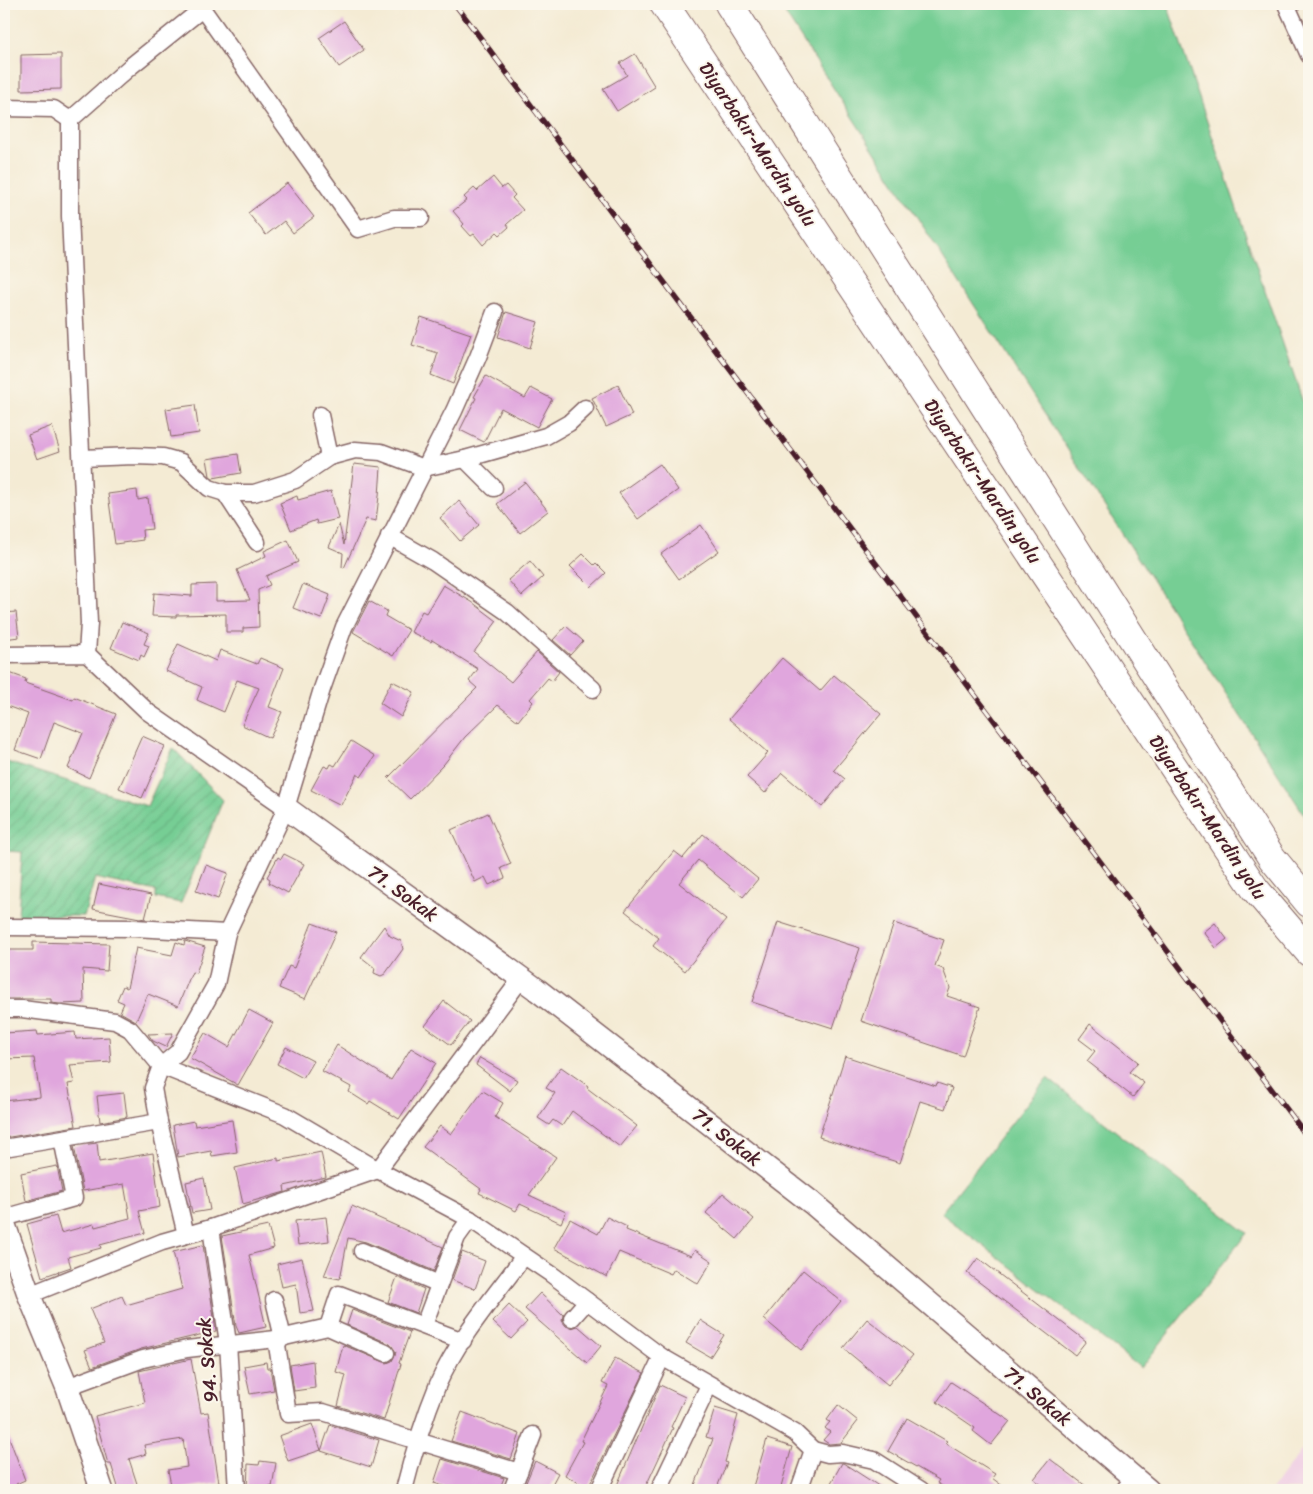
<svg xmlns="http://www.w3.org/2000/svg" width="1313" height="1494" font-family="Sriracha,sans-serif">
	<defs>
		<pattern id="garden-furrows" width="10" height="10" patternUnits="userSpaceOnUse" patternTransform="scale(1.25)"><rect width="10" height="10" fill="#76ce94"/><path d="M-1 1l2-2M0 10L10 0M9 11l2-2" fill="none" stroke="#68b080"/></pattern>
	</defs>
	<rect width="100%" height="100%" fill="#fbf7ec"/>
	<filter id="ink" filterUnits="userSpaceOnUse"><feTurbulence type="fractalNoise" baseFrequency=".02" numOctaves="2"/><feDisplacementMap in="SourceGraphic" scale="10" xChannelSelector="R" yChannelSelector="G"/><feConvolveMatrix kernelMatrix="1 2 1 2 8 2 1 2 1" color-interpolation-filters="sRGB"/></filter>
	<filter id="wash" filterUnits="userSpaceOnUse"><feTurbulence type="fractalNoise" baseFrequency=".0096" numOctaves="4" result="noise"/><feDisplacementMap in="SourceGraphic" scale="20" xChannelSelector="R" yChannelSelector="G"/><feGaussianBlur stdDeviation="1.12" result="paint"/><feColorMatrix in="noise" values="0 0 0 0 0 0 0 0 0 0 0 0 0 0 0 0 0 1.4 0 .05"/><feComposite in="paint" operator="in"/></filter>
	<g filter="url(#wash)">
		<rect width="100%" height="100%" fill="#f4ebd4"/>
		<polygon fill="#f0d0e4" points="1309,1441 1309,1490 1271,1490"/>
		<g fill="#76ce94" stroke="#607660">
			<polygon points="779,4 1167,4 1309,420 1309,822"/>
			<polygon points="1047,1078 1247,1233 1141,1368 941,1213"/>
		</g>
		<polygon fill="url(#garden-furrows)" stroke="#607660" points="173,748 223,800 181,903 156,898 156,891 95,878 84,916 18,916 22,852 4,851 4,761 147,806"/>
		<g id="blocks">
			<g fill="#e0a6dd">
				<polygon points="344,21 364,50 339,67 319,38"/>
				<polygon points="61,54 61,89 21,90 21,55"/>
				<polygon points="635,54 655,87 617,111 603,89 627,75 620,63"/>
				<polygon points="493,177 502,188 506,185 515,195 512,198 523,210 507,224 509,227 500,235 497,232 483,245 474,234 471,236 462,226 464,224 453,211 467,200 464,197 474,188 477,191"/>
				<polygon points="287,183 314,217 293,233 284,221 266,235 248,213"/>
				<polygon points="506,312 538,322 530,348 498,337"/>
				<polygon points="421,317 471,334 453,384 431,375 438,353 412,345"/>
				<polygon points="486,376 525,398 531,388 552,399 537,427 501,408 484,442 460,430 476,398 474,397"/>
				<polygon points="618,385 632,415 606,427 592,398"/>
				<polygon points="195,405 199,433 171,437 166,409"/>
				<polygon points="52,426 60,451 37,459 28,435"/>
				<polygon points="238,454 241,473 213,478 210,476 207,459"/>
				<polygon points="354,464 381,467 379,496 376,521 366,519 344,568 342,567 343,553 329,547 339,524 344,545"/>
				<polygon points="660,464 678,490 638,519 619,493"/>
				<polygon points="525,482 548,511 520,533 497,504"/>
				<polygon points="137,490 138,500 148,498 152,529 142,530 143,540 115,544 108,494"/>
				<polygon points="331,491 338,519 317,524 316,520 291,530 280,503 297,496 298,500"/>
				<polygon points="459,501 479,525 460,541 440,518"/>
				<polygon points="701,525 719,551 679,579 661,554"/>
				<polygon points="288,540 298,562 266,576 270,585 258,590 259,627 243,628 243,632 226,632 226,614 176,615 176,617 152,616 154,593 192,596 192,585 216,584 216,601 250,600 237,570 266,556 264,551"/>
				<polygon points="583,554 594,565 596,563 606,573 591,587 570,566"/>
				<polygon points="530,561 543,577 522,596 508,580"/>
				<polygon points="303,584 330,595 321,619 293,608"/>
				<polygon points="443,585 472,602 497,621 474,652 511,682 537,652 559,672 552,681 548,678 530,699 533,702 518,721 498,705 465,737 444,764 410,799 388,778 477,688 469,681 478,669 432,640 431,642 411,632 422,611 426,613"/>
				<polygon points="369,601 387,611 385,616 409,630 393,656 353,632"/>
				<polygon points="16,612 19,637 4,639 4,613"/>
				<polygon points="122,622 149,633 144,644 149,646 144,657 141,655 139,660 111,648"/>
				<polygon points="566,626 583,641 570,655 553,640"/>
				<polygon points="178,644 216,661 220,650 257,664 260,658 284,668 269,707 282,712 270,738 242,725 259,688 237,680 224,712 197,700 202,687 166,671"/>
				<polygon points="782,658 820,691 834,675 881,714 834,770 845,779 822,807 782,773 765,793 747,777 768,753 729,719"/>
				<polygon points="4,671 26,679 25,683 73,700 74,697 116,714 89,778 68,768 83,733 54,722 41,759 15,750 28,714 4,705"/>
				<polygon points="392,681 414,692 401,717 380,703"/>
				<polygon points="142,736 165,746 142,798 119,788"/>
				<polygon points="351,741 375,756 361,777 357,774 341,805 311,790 324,766 329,768 331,764 335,766"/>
				<polygon points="488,813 511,864 501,868 505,878 489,885 485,877 475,882 451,830"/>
				<polygon points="703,834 758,879 743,897 698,860 679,883 726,920 685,971 653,946 659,938 625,911 674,851 683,858"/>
				<polygon points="284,854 304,864 288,893 269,883 270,879 267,877 278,857 281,859"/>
				<polygon points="206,865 228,873 218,899 196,891"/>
				<polygon points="99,884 151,895 145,919 93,909"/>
				<polygon points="778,922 860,948 833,1028 752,1002"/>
				<polygon points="312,923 336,932 305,999 279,988 289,966 294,968"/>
				<polygon points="894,923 944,940 935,966 943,969 950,988 947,996 980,1007 963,1056 861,1021"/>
				<polygon points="1215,923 1227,939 1216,948 1204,932"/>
				<polygon points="384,926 390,936 401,941 403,949 385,974 381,976 374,973 375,968 361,957"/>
				<polygon points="185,941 205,947 196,973 192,972 178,1006 148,994 136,1021 120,1012 124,1003 117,1000 123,986 127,988 136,948 172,955 176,942 184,945"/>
				<polygon points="33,942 109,944 107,971 83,969 84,1003 60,1004 51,1003 51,999 5,999 4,950 33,950"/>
				<polygon points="444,1001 470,1021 451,1045 425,1026"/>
				<polygon points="249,1010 273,1023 238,1085 190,1058 205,1033 229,1047"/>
				<polygon points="1090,1024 1138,1062 1129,1072 1144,1083 1133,1097 1087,1061 1095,1051 1079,1039"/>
				<polygon points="37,1031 38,1035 75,1032 76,1039 109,1037 111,1062 70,1065 74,1083 68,1084 76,1126 4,1138 4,1101 40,1097 40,1095 34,1058 4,1059 4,1033"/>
				<polygon points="173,1033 166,1047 153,1041 148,1034"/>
				<polygon points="337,1045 391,1080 411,1048 436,1063 399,1119 370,1101 368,1104 349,1092 351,1087 322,1071"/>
				<polygon points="286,1047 313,1061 303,1078 277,1064"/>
				<polygon points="845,1056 936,1086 937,1083 952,1088 945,1109 920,1101 900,1163 819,1137"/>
				<polygon points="480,1058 517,1080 510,1091 476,1065"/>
				<polygon points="561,1067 588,1086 587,1088 637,1126 620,1147 572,1111 562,1126 553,1120 549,1125 538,1118 555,1093 546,1088"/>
				<polygon points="483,1091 503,1103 495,1117 556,1157 529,1195 566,1212 561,1223 520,1204 516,1211 479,1193 481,1189 423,1147 440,1126 451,1134"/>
				<polygon points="124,1093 127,1117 100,1122 97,1096"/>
				<polygon points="232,1120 237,1152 212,1156 211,1151 178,1157 173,1125 194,1121 195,1126"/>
				<polygon points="97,1143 99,1162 153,1153 160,1207 139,1211 145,1233 100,1245 101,1248 68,1257 71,1267 42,1277 27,1224 56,1216 61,1233 94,1224 95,1227 130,1218 124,1184 83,1191 74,1146"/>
				<polygon points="321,1152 326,1177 284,1186 285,1192 243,1204 235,1168 278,1158 278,1161"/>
				<polygon points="57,1166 62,1191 26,1201 21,1173"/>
				<polygon points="204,1178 210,1210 192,1213 186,1182"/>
				<polygon points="723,1193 754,1219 737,1239 706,1213"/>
				<polygon points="352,1206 443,1247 434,1271 366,1242 348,1238 340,1279 324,1276"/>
				<polygon points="326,1217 329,1241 298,1245 295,1221"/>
				<polygon points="607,1217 627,1227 626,1230 691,1256 695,1250 712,1261 698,1284 674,1269 671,1274 619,1252 607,1277 554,1248 570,1219 598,1234"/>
				<polygon points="268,1226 274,1248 249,1255 266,1327 239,1333 236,1326 222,1236"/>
				<polygon points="203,1245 216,1331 141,1349 92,1367 85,1350 104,1343 90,1309 122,1296 126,1305 182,1289 173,1252"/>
				<polygon points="462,1252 485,1261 475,1289 452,1280"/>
				<polygon points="302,1258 314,1311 300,1313 296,1284 282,1287 277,1264"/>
				<polygon points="978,1258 1086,1341 1075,1355 967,1273"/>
				<polygon points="803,1270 841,1301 801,1350 764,1319"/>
				<polygon points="397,1277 424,1289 416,1313 388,1302"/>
				<polygon points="540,1293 563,1315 562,1321 566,1326 571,1328 578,1326 601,1346 587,1363 525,1309"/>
				<polygon points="509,1305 527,1322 511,1339 493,1322"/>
				<polygon points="352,1310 410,1332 399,1363 401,1364 384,1420 338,1406 346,1375 336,1372 343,1345 387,1363 392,1361 396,1352 390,1344 347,1325"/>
				<polygon points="867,1319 913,1355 888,1385 843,1348"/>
				<polygon points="700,1320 724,1335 710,1357 686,1343"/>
				<polygon points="615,1358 644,1373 588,1488 565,1475 583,1442 581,1441 608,1386 602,1383"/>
				<polygon points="191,1359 201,1413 208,1412 219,1483 172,1490 168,1470 187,1467 183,1439 144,1445 146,1454 129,1459 139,1490 119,1490 111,1464 108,1464 95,1416 145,1403 139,1371"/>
				<polygon points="313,1361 315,1388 294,1391 290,1365"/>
				<polygon points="266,1362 267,1368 270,1368 274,1390 250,1394 244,1366"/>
				<polygon points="951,1382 1010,1421 991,1445 973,1431 975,1428 937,1402"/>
				<polygon points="660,1385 685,1397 671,1427 673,1428 644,1490 615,1490"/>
				<polygon points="838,1405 858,1421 841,1443 829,1444 823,1440 830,1432 825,1428 830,1422 827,1420"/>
				<polygon points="715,1408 738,1415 725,1462 727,1463 716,1490 693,1490 713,1439 706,1437"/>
				<polygon points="462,1412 520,1434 511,1459 451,1441"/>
				<polygon points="907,1418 947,1441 945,1443 995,1474 992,1478 1008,1490 949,1490 937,1483 939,1480 888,1451"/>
				<polygon points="4,1424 25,1480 16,1484 18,1490 4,1490"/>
				<polygon points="312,1424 321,1450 288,1461 279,1436"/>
				<polygon points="330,1425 379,1440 371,1467 321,1451"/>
				<polygon points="767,1439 792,1447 780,1490 752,1490"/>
				<polygon points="442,1459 504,1478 499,1490 456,1490 434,1483"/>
				<polygon points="1050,1459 1070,1474 1091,1490 1048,1490 1034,1479"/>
				<polygon points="260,1461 276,1463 272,1487 269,1486 268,1490 247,1490 248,1464 259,1465"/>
				<polygon points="535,1461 558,1473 549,1490 535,1490 525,1485"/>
				<polygon points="842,1463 843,1463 885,1490 827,1490"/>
			</g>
		</g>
	</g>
	<g filter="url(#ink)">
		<use href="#blocks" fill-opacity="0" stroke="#866666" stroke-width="1"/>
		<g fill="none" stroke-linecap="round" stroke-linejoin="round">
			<defs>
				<g id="street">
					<polyline points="199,4 358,229 394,218 421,218"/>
					<polyline points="1286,4 1309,55"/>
					<polyline points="4,108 54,109 70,120"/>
					<polyline points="70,120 70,216 89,623 87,654"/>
					<polyline points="70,120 131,66 202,9"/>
					<polyline points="320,415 329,457"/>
					<polyline points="82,458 134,456 163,457 181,462 209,488 225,493 254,493 295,480 329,457 355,450 381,452 424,468 465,459 546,436 569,423 585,408"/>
					<polyline points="465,459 494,488"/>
					<polyline points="225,493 257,542"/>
					<polyline points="389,536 433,561 507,612 593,689"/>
					<polyline points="4,655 87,654 148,712 286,808"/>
					<polyline points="4,927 134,928 227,933"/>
					<polyline points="4,1009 22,1009 115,1021 130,1029 161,1066 285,1115 378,1170 470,1219 551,1274 662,1357 795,1433 813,1450 828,1454 843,1453 874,1460 921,1490"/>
					<polyline points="4,1148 159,1122"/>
					<polyline points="4,1218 74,1198 62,1139"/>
					<polyline points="211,1228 228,1343 237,1490"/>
					<polyline points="186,1235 159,1122 153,1088 161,1066 178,1052 216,984 227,933 286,808 322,689 344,627 454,411 478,357 495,312"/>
					<polyline points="362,1251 439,1284"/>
					<polyline points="29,1295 162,1242 211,1228 378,1170 521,979"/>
					<polyline points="274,1300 283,1338"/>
					<polyline points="572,1318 587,1301"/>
					<polyline points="424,1325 457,1237 470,1219"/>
					<polyline points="328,1327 339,1294 463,1341"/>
					<polyline points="276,1339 288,1414 323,1412 519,1472"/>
					<polyline points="67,1387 143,1359 187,1349 276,1339 328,1327 386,1353"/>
					<path d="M404 1490C413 1454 424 1418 438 1384 458 1338 494 1297 524 1256"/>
					<polyline points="512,1490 533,1435"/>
					<polyline points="599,1490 662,1357"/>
					<polyline points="659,1490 709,1385"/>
					<polyline points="799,1490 813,1450"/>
					<polyline points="1124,1490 1135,1478"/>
				</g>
				<g id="secondary">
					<polyline points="286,808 536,989 812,1203 1148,1490"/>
					<polyline points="4,1224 29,1295 67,1387 102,1490"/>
				</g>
				<g id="highway">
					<polyline points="664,4 1255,889 1309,952"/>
					<polyline points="729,4 1272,858 1309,903"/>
				</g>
			</defs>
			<use href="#street" stroke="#866666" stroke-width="19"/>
			<use href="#secondary" stroke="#866666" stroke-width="25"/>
			<use href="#highway" stroke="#866666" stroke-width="30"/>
			<use href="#street" stroke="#fff" stroke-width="16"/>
			<use href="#secondary" stroke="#fff" stroke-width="22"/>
			<use href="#highway" stroke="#fff" stroke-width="28"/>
			<defs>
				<polyline id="rail" points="455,4 1309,1139"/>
			</defs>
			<use href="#rail" stroke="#4a1f2b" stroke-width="5.5"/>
			<use href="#rail" stroke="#fbf7ec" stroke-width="4" stroke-dasharray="11" stroke-linecap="butt"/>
		</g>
	</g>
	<g text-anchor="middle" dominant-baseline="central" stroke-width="4" stroke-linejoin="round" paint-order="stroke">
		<g font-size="19" fill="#4a1f2b" stroke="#fbf7ec">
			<text transform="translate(758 144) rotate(56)">Diyarbakır-Mardin yolu</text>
			<text transform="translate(983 481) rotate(56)">Diyarbakır-Mardin yolu</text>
			<text transform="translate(1208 817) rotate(56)">Diyarbakır-Mardin yolu</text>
			<text transform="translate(403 893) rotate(36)">71. Sokak</text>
			<text transform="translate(727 1137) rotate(38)">71. Sokak</text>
			<text transform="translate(207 1360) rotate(-95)">94. Sokak</text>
			<text transform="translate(1038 1396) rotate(40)">71. Sokak</text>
		</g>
	</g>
	<rect width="1313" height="1494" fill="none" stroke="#fbf7ec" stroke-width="20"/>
</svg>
